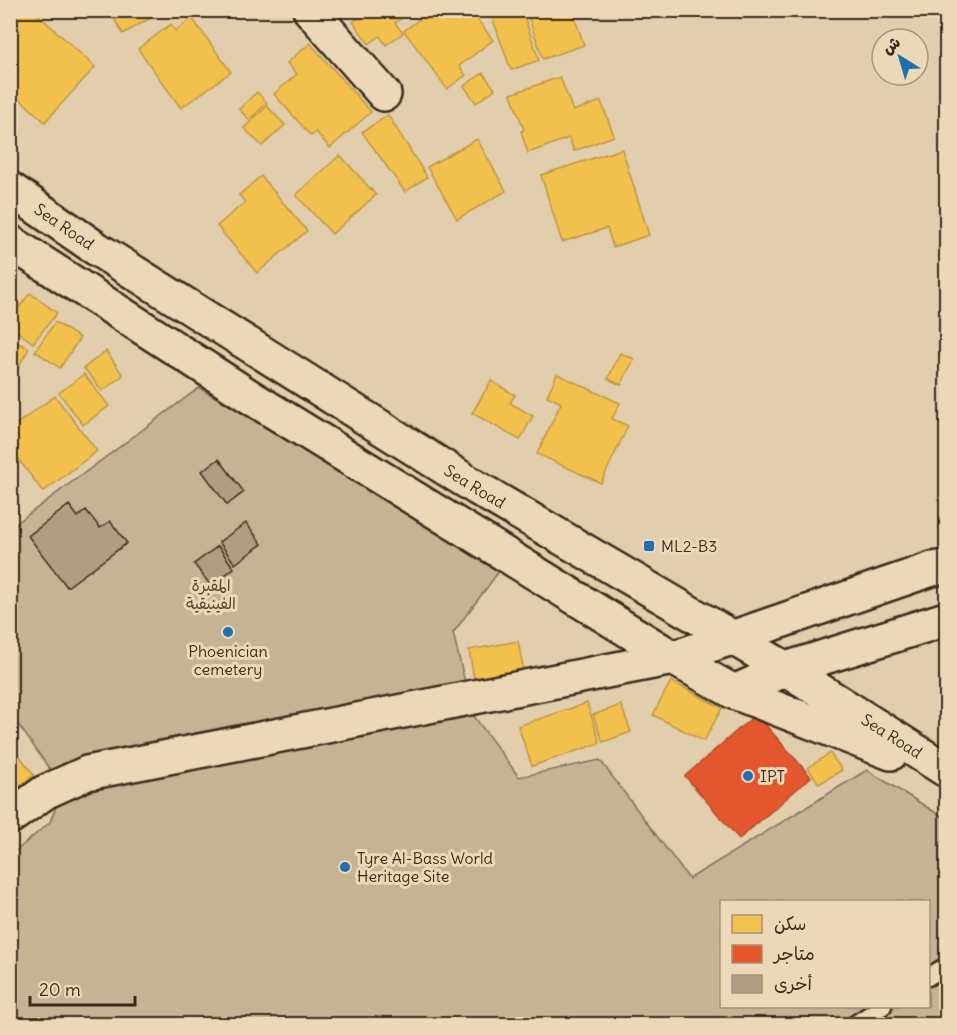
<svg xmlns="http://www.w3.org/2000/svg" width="957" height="1035" font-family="Delius,'Playpen Sans Arabic',sans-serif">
	<rect width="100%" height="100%" fill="#e2cead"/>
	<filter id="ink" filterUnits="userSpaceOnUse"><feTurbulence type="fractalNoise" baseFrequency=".0167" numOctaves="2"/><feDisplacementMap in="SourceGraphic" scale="12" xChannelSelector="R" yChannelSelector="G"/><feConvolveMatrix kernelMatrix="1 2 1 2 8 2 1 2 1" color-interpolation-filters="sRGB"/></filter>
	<g filter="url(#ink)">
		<path fill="#c6b295" stroke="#806e5a" stroke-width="1.5" fill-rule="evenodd" d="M199 388 506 562 453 633 473 715 519 777 600 760 689 879 867 770 946 819V1024H11V855L50 822 63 788 11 714 10 528ZM722 902H928V1006H722Z"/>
		<g fill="#f2c14e" stroke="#bb9440" stroke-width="1.5">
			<polygon points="10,10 33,10 95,67 45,122 10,90"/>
			<polygon points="109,10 155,10 157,14 123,34"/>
			<polygon points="369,10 412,10 395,23 403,33 386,45 380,36 369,44 353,22"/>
			<polygon points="431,10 483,10 485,14 477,19 493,40 459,66 466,75 447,89 404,31"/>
			<polygon points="511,10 522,10 539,60 511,70 492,17"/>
			<polygon points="526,10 572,10 584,45 543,59"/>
			<polygon points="192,18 231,72 181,108 138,49 171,24 175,31"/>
			<polygon points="310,43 371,112 330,148 316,132 311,136 274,94 297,74 287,63"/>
			<polygon points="483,73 495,89 476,103 464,86"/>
			<polygon points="560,77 573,111 601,101 614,136 574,151 569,138 528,153 521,131 524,130 511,94"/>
			<polygon points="257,92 267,103 249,120 239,109"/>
			<polygon points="267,106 285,125 262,146 244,128"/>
			<polygon points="388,115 427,177 405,192 362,132"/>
			<polygon points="477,139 506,191 457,219 427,167"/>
			<polygon points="622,149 649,235 613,247 607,228 562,242 541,175"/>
			<polygon points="340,155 376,195 332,234 296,195"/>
			<polygon points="261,176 307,231 257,273 217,226 245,202 239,195"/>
			<polygon points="30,293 57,313 33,343 10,326 10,319"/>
			<polygon points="55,322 80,338 60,368 35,351"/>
			<polygon points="10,339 29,348 12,379 10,378"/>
			<polygon points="106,351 123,375 102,391 84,368"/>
			<polygon points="620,353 634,359 621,385 608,379"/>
			<polygon points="84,374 109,406 83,425 59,393"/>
			<polygon points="557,374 620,403 612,419 628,426 601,483 537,454 561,403 547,396"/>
			<polygon points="491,381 515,395 510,403 533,416 520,440 472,413"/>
			<polygon points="55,396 97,451 43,492 10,448 10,429"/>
			<polygon points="518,641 525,677 475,685 469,650"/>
			<polygon points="671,681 722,708 704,741 653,715"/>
			<polygon points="587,703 600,743 532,766 518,726"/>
			<polygon points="621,705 631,732 603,742 593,715"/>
			<polygon points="10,743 34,775 10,793"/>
			<polygon points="830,753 842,770 819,784 808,768"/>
		</g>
		<polygon fill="#e4572e" stroke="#b14a29" stroke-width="1.5" points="756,714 811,777 739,839 685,776"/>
		<g fill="#b19d83" stroke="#3b2a1e" stroke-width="1.5">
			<polygon points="219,459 244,492 227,505 202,471"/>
			<polygon points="69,505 78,517 86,510 100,528 110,521 127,543 67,587 28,536"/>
			<polygon points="246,523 262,544 235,564 219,542"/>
			<polygon points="218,546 234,568 211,586 194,564"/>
		</g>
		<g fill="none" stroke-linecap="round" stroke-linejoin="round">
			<defs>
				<g id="service">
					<polyline points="928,977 946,966"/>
					<polyline points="855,1024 883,1006"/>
				</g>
				<g id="minor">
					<polyline points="310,10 384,94"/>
					<polyline points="10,817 45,792 87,773 673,658"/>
				</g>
				<g id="primary">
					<polyline points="673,658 932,569 946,567"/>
					<polyline points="734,692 786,669 946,619"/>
				</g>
				<g id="trunk">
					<path id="s1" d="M10 189 97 249 477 488 786 669 946 770"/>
					<polyline points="10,242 252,398 673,658 734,692 891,753"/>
				</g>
			</defs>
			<use href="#service" stroke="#3b2a1e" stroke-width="21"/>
			<use href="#minor" stroke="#3b2a1e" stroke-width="38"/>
			<use href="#primary" stroke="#3b2a1e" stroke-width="38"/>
			<use href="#trunk" stroke="#3b2a1e" stroke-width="38"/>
			<use href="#service" stroke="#ecd8b6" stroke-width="16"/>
			<use href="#minor" stroke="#ecd8b6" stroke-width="33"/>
			<use href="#primary" stroke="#ecd8b6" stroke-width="33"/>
			<use href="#trunk" stroke="#ecd8b6" stroke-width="33"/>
		</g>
	</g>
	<g fill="#1f6fb2" stroke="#ecd8b6" stroke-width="2">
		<rect x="643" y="540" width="12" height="12" rx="3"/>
		<circle cx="228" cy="632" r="6"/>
		<circle cx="748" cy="776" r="6"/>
		<circle cx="345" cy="867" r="6"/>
	</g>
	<g text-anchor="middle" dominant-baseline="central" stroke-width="6" stroke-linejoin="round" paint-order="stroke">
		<g font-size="16" fill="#3b2a1e" stroke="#ecd8b6">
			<text stroke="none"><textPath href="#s1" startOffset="66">Sea Road</textPath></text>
			<text stroke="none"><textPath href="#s1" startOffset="552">Sea Road</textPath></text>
			<text stroke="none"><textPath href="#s1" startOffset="1038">Sea Road</textPath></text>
		</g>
		<g font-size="16" fill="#3b2a1e" stroke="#ecd8b6" text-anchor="start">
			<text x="661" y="546">ML2-B3</text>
			<text x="228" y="651" text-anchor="middle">Phoenician<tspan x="228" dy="18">cemetery</tspan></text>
			<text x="760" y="776">IPT</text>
			<text x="357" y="858">Tyre Al-Bass World<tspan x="357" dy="18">Heritage Site</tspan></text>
		</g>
		<g font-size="16" fill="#574536" stroke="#ecd8b6">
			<text x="211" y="585">المقبرة<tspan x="211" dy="18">الفينيقية</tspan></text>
		</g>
	</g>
	<rect width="957" height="1035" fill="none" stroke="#ecd8b6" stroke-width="36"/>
	<rect x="18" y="18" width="921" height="999" fill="none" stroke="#3b2a1e" stroke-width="2" filter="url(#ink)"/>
	<rect x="720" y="900" width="210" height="108" fill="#ecd8b6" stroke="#a59279" stroke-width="1.5"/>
	<rect x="732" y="915" width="30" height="18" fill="#f2c14e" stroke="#a59279" stroke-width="1.5"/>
	<text x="774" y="930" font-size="18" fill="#3b2a1e">سكن</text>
	<rect x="732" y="945" width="30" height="18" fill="#e4572e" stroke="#a59279" stroke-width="1.5"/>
	<text x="774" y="960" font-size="18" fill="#3b2a1e">متاجر</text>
	<rect x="732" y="975" width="30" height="18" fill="#b19d83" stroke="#a59279" stroke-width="1.5"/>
	<text x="774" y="990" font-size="18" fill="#3b2a1e">أخرى</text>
	<g transform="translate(900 57) rotate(323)"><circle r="28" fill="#ecd8b6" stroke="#a59279" stroke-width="1.5"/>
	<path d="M0-4.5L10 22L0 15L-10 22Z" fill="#1f6fb2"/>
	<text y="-9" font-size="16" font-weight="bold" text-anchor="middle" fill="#3b2a1e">ش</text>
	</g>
	<path d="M30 996v9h105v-9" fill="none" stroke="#3b2a1e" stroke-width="3"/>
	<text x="39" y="996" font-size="18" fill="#3b2a1e" stroke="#ecd8b6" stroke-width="4.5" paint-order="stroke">20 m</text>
</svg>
